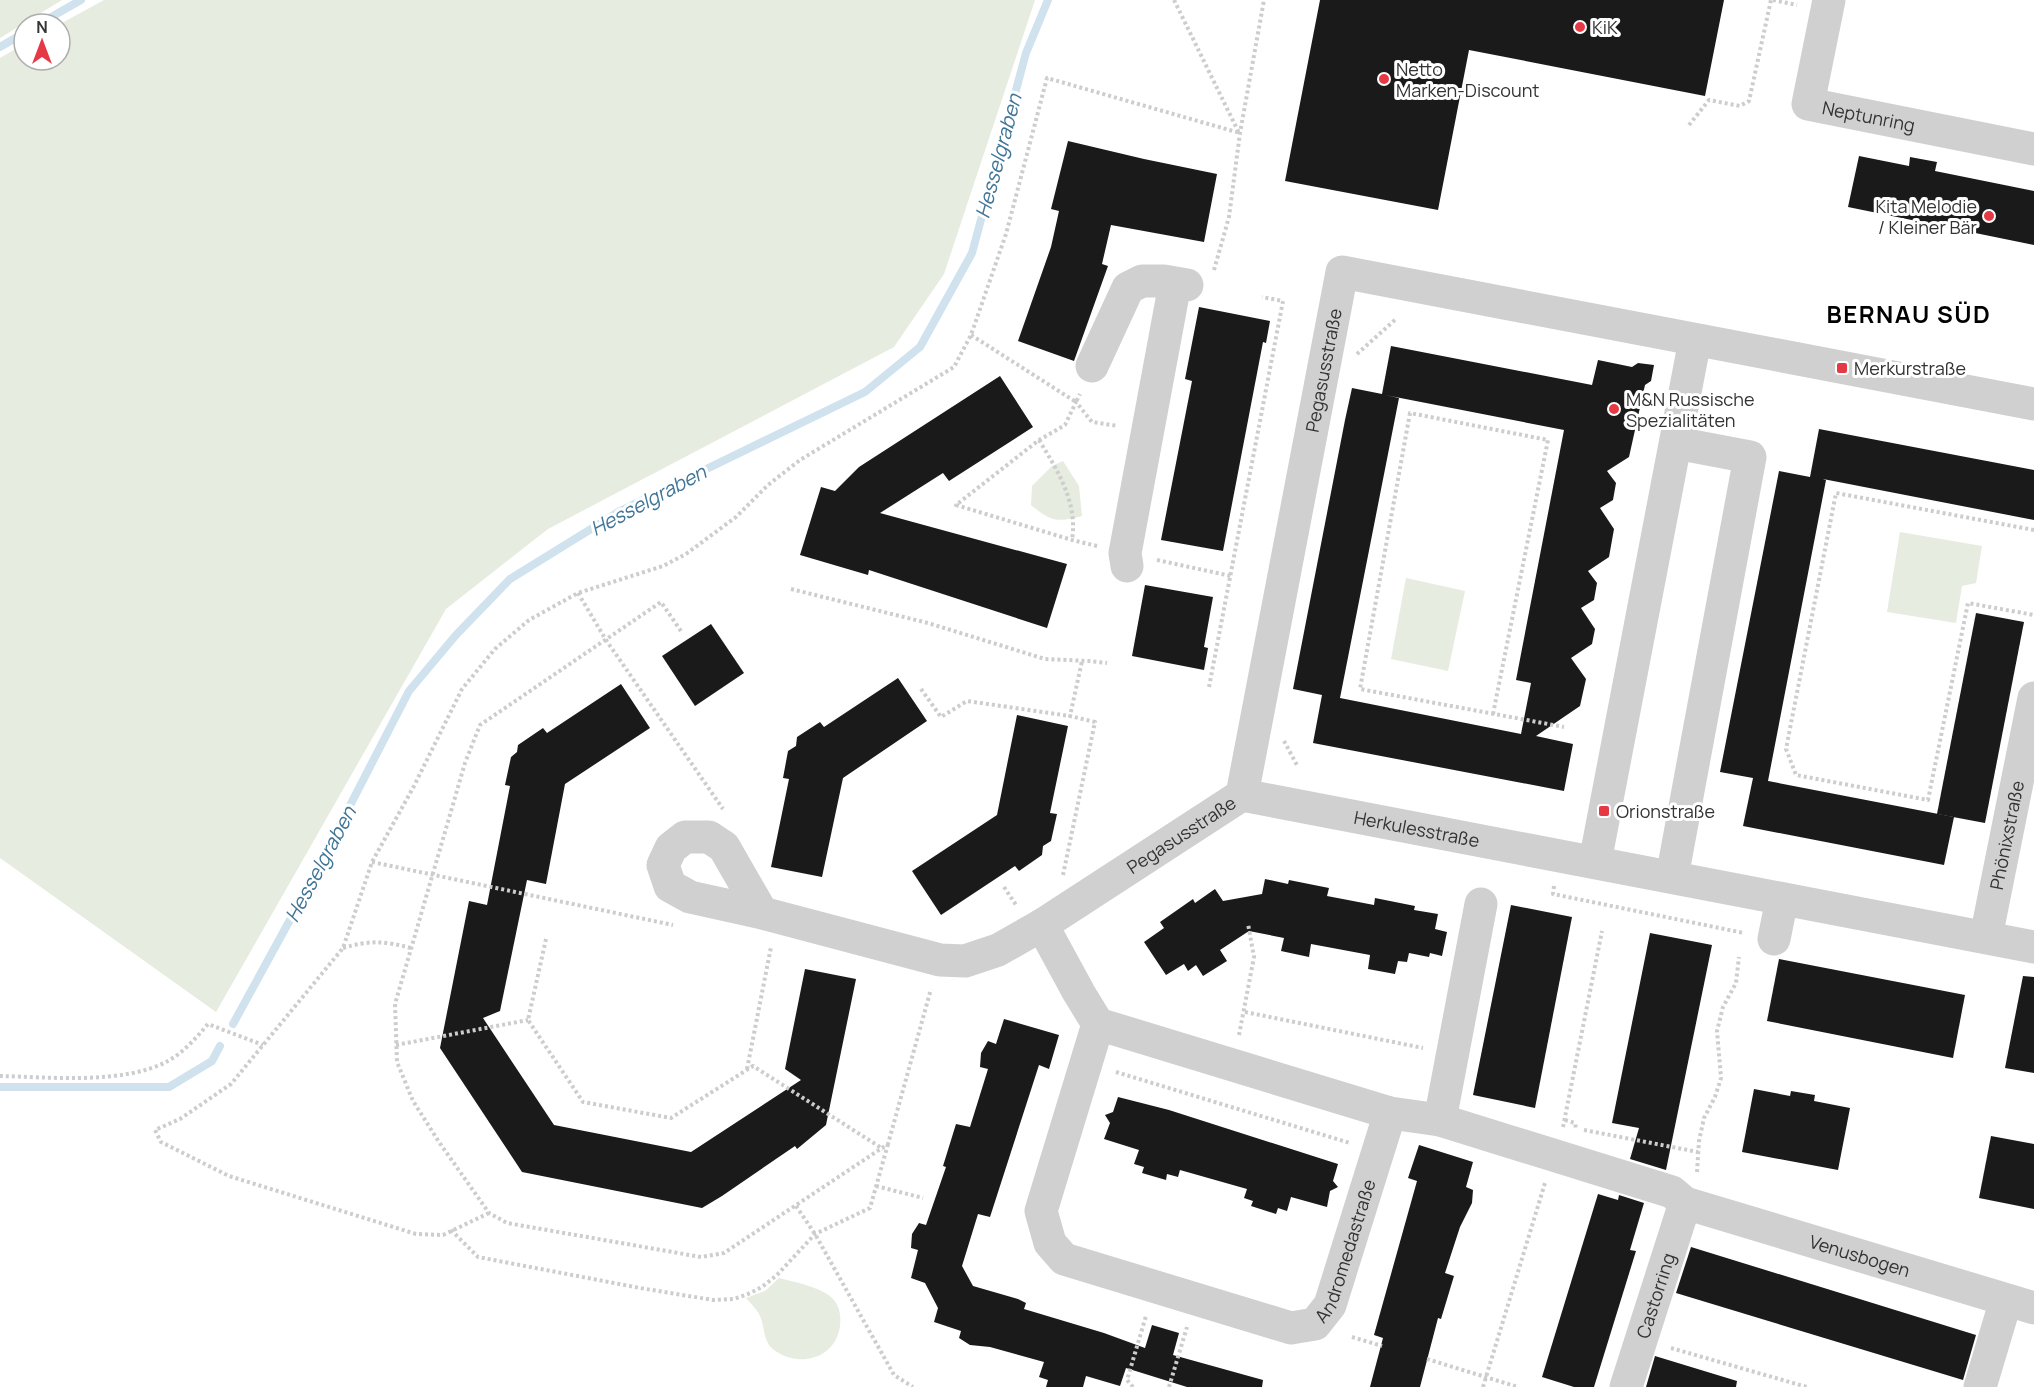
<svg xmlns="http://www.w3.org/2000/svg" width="2034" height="1387" font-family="Manrope,sans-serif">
	<rect width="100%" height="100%" fill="#fff"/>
	<g fill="#e6ecdf">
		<polygon points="0,0 62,0 0,38"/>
		<polygon points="104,0 1035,0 944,274 894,347 548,529 446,609 216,1012 0,858 0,58 24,44 24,60 60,60 60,24"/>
		<path d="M1063 461 1079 486 1082 516C1057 523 1050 521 1031 505L1032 486 1052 466Z"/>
		<polygon points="1900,532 1982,546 1976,583 1962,586 1956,623 1887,612"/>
		<polygon points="1406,578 1465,591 1448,671 1391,659"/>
		<path d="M779 1278C794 1282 823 1287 834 1300 840 1308 841 1316 840 1326 836 1357 802 1368 777 1352 762 1343 766 1330 760 1316 757 1309 751 1304 746 1298L765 1291Z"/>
	</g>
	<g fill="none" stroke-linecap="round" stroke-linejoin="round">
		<g stroke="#cfe2ee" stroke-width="8">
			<polyline points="39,24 81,0"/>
			<polyline points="0,47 24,33"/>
			<polyline points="233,1024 308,887 409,691 456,635 510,579 620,511 865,392 920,347 972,253 1026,53 1048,0"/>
			<polyline points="0,1087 169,1087 212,1061 220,1046"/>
		</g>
	</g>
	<g fill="#1a1a1a" fill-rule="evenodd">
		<polygon points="1320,0 1724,0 1705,96 1469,50 1438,210 1285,181"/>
		<polygon points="1068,141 1144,159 1217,174 1204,242 1111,225 1102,264 1108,266 1074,361 1018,341 1051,247 1059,211 1051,209"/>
		<polygon points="1859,156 1909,166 1910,157 1937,162 1935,171 2034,191 2034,245 1848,207"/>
		<polygon points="1199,307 1270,321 1266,343 1263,342 1223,551 1161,540 1192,381 1185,379"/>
		<path d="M1391 346 1592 385 1598 360 1632 367 1638 363 1654 365 1651 381 1645 385 1629 457 1607 471 1616 483 1613 500 1600 508 1614 529 1609 557 1588 571 1597 583 1594 600 1581 608 1595 629 1592 644 1571 658 1586 679 1580 706 1536 736 1573 744 1564 791 1313 743 1322 695 1293 689 1345 420 1352 388 1382 394ZM1385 395 1564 430 1516 680 1531 683 1521 734 1340 698 1399 398Z"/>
		<polygon points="1000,376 1033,427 949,481 943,473 880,513 1067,564 1047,628 869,570 868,575 800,555 821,487 835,491 859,467"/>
		<polygon points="1819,429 2034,470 2034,520 1823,479 1826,480 1768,781 1763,780 1954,817 1944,865 1743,826 1753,778 1720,772 1779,471 1810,477"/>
		<polygon points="1145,585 1213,597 1204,647 1208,648 1204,670 1132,656"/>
		<polygon points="1976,613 2024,622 1985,823 1937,814"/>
		<polygon points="711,624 744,673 695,706 662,656"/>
		<polygon points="898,678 927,721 843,778 822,877 771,867 789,779 783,778 788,751 796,746 797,737 820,722 824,727"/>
		<polygon points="621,684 650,728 565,784 546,884 527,880 500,1011 483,1018 554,1125 691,1152 801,1080 785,1069 805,969 856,979 826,1125 797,1149 795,1146 722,1196 702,1208 522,1172 440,1048 469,901 487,905 510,786 505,785 511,757 517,752 518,745 543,728 547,733"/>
		<polygon points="1017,715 1068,726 1050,813 1057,814 1051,841 1043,846 1042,855 1019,871 1015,866 941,915 912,871 997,815"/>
		<polygon points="1265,879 1288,884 1289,880 1329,888 1327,896 1374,905 1375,898 1415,906 1414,910 1438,914 1435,929 1447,932 1442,956 1430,953 1429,957 1409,953 1407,962 1398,961 1395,974 1368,969 1370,955 1311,944 1309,957 1281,951 1284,938 1249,931 1220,950 1227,961 1203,976 1196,965 1188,971 1184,964 1166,975 1144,942 1164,928 1160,922 1193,899 1195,903 1215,889 1223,901 1262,894"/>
		<polygon points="1511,905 1572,917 1535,1108 1473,1095"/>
		<polygon points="1650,933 1712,945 1666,1170 1630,1159 1639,1128 1612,1123"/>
		<polygon points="1779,959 1965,995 1953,1058 1767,1021"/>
		<polygon points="2023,976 2034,977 2034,1073 2005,1068"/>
		<polygon points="1004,1019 1059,1035 1049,1069 1039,1065 990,1217 978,1214 962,1266 973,1286 1018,1299 1026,1303 1024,1309 1104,1333 1145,1348 1152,1325 1179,1333 1173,1355 1263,1380 1262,1387 1187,1387 1126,1368 1120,1386 1086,1376 1083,1387 1046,1387 1048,1380 1039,1377 1044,1362 990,1347 970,1345 959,1338 961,1331 934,1322 938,1308 925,1283 911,1278 918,1250 911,1248 912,1234 919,1223 926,1225 946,1167 943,1166 956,1124 970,1127 988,1069 980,1067 981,1053 988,1041 996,1044"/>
		<polygon points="1754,1089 1790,1096 1791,1091 1815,1095 1814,1101 1850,1108 1838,1170 1742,1152"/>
		<polygon points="1118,1097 1169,1110 1338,1164 1333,1181 1338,1187 1330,1191 1327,1207 1291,1197 1287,1211 1278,1208 1276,1214 1251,1206 1253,1201 1244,1198 1247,1189 1180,1170 1178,1177 1167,1174 1166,1180 1142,1173 1144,1167 1134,1164 1139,1150 1104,1139 1110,1123 1105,1115 1113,1112"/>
		<polygon points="1991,1136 2034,1144 2034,1209 1979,1198"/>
		<polygon points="1419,1145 1473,1162 1466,1187 1473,1190 1472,1203 1460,1227 1445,1273 1454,1276 1441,1319 1438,1318 1420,1387 1370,1387 1383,1338 1374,1335 1417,1181 1408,1178"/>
		<polygon points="1598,1194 1618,1200 1619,1195 1644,1203 1630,1250 1636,1251 1594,1387 1574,1387 1542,1377"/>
		<polygon points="1691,1247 1976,1335 1963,1380 1676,1293"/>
		<polygon points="1655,1356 1737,1381 1736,1387 1646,1387"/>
	</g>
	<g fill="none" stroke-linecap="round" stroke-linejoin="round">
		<g stroke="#cdcdcd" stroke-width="4" stroke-dasharray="3 3" stroke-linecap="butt">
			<polyline points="1174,0 1239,133"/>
			<polyline points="1773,0 1797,5"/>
			<polyline points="1689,125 1709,100 1740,106 1749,101 1771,0"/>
			<polyline points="1214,270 1229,217 1240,133 1264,0"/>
			<polyline points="971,335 1076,402 1080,394"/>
			<polyline points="1357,354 1397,318"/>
			<path d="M1039 440C1058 471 1078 503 1072 540"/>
			<polyline points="2034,530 1836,493 1786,749 1796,775 1928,800 1968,603 2034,615"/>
			<polyline points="1097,546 1072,540 956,505 1039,440 1065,425 1076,402 1092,422 1118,426"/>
			<polyline points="1157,560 1231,576"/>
			<polyline points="791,589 928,623 1045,659 1089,661 1107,663"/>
			<polyline points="578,593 606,640 723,809"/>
			<polyline points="681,631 661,602 480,725 465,763 395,1004 397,1062 413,1101 439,1142 489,1213 507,1223 701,1257 724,1253 888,1144 931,989"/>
			<polyline points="1209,687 1283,301 1262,297"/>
			<polyline points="921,689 941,717 967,701 1070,716"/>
			<polyline points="1493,714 1548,440 1410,413 1360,689 1564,727"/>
			<polyline points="1284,741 1298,767"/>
			<polyline points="372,862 673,925"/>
			<polyline points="1063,875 1095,722 1070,716 1082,661"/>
			<polyline points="1554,886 1553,894 1744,933"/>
			<polyline points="1004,887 1016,905"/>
			<polyline points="546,939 528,1020 583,1102 671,1118 753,1066 883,1149"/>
			<path d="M343 948C370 940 384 941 411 948"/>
			<polyline points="1245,1012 1423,1048"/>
			<polyline points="1239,1035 1254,957 1248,924"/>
			<polyline points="396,1045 528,1020"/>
			<polyline points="747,1069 771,947"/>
			<polyline points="1116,1072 1350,1143"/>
			<path d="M0 1076C50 1077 123 1085 168 1061 184 1052 196 1038 208 1024L263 1045"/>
			<polyline points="1565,1120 1575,1123 1576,1129"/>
			<polyline points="1563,1127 1602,931"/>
			<polyline points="1584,1130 1698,1152"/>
			<polyline points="1697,1172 1699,1141 1704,1118 1715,1097 1721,1078 1717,1031 1723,1007 1736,983 1739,957"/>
			<polyline points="876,1186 923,1198"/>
			<polyline points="796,1206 815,1234 894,1375 913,1387"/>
			<polyline points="489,1213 443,1235 416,1234 229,1176 161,1142 155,1130 180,1119 231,1084 343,948 372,862 414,786 462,689 495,649 529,620 578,593 663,566 686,554 736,517 768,485 800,460 954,367 971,335 1006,234 1047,78 1240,133"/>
			<polyline points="451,1230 478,1257 640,1288 713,1300 734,1299 748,1294 762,1287 777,1275 815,1234 870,1208 888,1144"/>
			<polyline points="1352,1337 1382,1346"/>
			<polyline points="1671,1348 1807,1387"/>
			<polyline points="1427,1359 1518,1387"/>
			<polyline points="1133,1387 1127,1380 1146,1316"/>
			<polyline points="1169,1387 1187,1327"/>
			<polyline points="1483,1387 1545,1183"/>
		</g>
		<g stroke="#d0d0d0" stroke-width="33">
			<path id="s1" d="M1829 0 1808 104 2034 149"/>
			<polyline points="1092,366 1128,288 1142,281 1164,281 1187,285"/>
			<polyline points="1127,566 1125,553 1172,300"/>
			<path id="s2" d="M1242 795 2034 947"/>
			<polyline points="1595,862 1695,340"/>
			<polyline points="1672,877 1750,457 1676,443"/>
			<path id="s3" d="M762 913 724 847 709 837H685L671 848 663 865 670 886 690 897 762 913 940 960 965 961 998 950 1042 925 1242 795 1342 272 2034 404"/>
			<path id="s4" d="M1042 925 1079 993 1098 1024 1390 1113 1440 1120 1672 1192 1685 1203 2034 1308"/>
			<path id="s5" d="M1986 937 2034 698"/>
			<polyline points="1774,939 1782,899"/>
			<path id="s6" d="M1098 1024 1041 1211 1050 1243 1064 1259 1291 1328 1315 1324 1330 1305 1390 1113"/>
			<polyline points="1440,1120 1481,904"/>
			<path id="s7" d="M1626 1387 1685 1203"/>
			<polyline points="1980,1387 2006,1300"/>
		</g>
	</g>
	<g fill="#e63946" stroke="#fff" stroke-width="2">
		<circle cx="1580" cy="27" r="6"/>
		<circle cx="1384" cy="79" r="6"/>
		<circle cx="1989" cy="216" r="6"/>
		<rect x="1836" y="362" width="12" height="12" rx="3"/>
		<circle cx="1614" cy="409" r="6"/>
		<rect x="1598" y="805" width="12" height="12" rx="3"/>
	</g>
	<g text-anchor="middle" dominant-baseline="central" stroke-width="6" stroke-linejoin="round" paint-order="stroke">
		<g font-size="18" fill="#333" stroke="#fff" text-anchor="start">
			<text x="1592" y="27">KiK</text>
			<text x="1396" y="69">Netto<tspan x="1396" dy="21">Marken-Discount</tspan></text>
			<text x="1977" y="206" text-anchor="end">Kita Melodie<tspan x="1977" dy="21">/ Kleiner Bär</tspan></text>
			<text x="1854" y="368">Merkurstraße</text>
			<text x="1626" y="399">M&amp;N Russische<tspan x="1626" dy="21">Spezialitäten</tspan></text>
			<text x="1616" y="811">Orionstraße</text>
		</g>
		<g font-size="18" fill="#333" stroke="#fff">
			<text stroke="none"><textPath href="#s1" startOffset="168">Neptunring</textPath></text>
			<text stroke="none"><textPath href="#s3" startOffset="1239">Pegasusstraße</textPath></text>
			<text stroke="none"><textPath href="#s2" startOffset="178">Herkulesstraße</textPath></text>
			<text stroke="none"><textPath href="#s3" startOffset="734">Pegasusstraße</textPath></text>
			<text stroke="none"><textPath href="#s5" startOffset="104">Phönixstraße</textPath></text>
			<text stroke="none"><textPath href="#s6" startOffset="592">Andromedastraße</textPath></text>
			<text stroke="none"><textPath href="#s4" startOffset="912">Venusbogen</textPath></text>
			<text stroke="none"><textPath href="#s7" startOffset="96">Castorring</textPath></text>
		</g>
		<g font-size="20" font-style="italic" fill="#3f7597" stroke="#fff">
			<text transform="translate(998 156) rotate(-75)">Hesselgraben</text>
			<text transform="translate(648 500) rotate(-28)">Hesselgraben</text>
			<text transform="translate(320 864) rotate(-62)">Hesselgraben</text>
		</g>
		<g font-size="24" font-weight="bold" letter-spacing="1.5" fill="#000" stroke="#fff">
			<text x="1909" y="313">BERNAU SÜD</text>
		</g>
	</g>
	<g transform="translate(42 42)"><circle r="28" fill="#ffffff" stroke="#adadad" stroke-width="1.5"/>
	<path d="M0-4.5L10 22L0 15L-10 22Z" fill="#e63946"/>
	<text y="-9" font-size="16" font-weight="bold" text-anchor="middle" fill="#333333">N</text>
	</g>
</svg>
